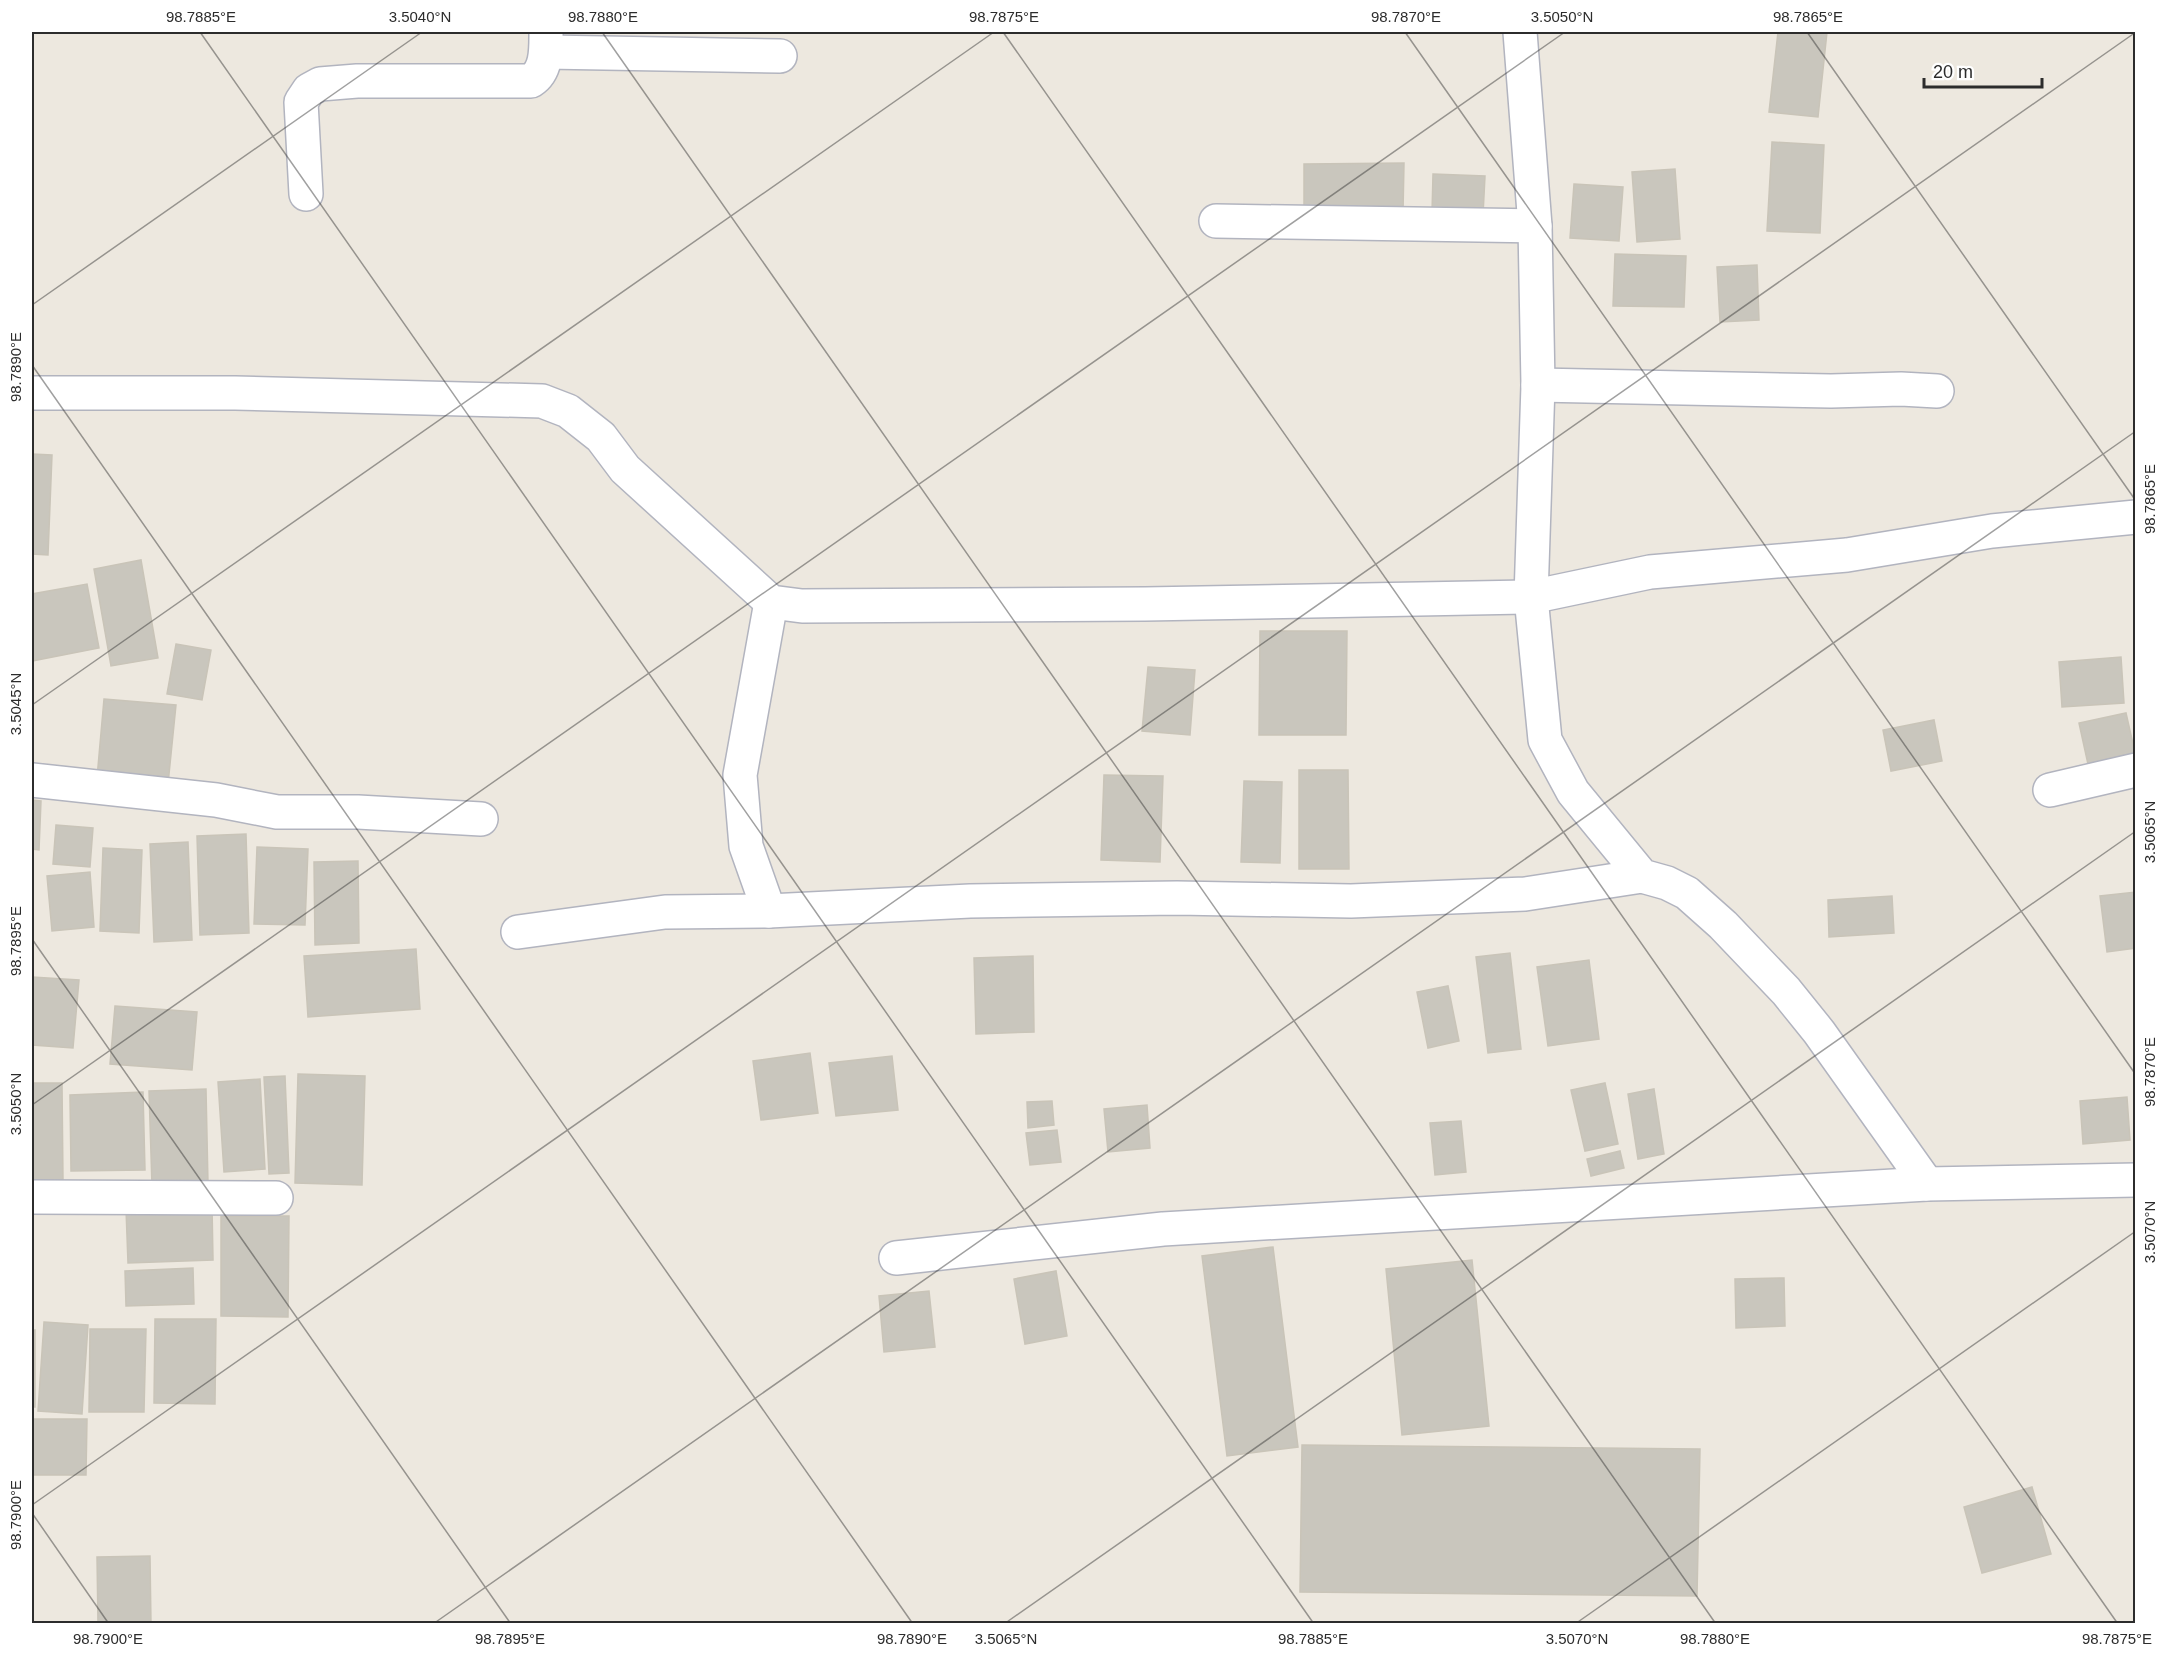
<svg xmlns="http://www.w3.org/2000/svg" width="2167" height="1655" font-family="Helvetica,sans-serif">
	<rect width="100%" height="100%" fill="#ede8df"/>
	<g fill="#c9c6bd" stroke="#c9c4b8" stroke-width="1.5">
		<polygon points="1778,32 1827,32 1818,117 1769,112"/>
		<polygon points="1772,142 1824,145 1820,233 1767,231"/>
		<polygon points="1404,163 1403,212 1304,213 1304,164"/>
		<polygon points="1675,169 1680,239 1637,242 1632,172"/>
		<polygon points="1433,174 1485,176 1483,215 1432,213"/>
		<polygon points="1574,184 1623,187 1619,241 1570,238"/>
		<polygon points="1615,254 1686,256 1684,307 1613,306"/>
		<polygon points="1757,265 1759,320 1720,322 1717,267"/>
		<polygon points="32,454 52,455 48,555 32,554"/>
		<polygon points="141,560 158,658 111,666 94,569"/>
		<polygon points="87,584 99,648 32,661 32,594"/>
		<polygon points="1260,631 1347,631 1346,735 1259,735"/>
		<polygon points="176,644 211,650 202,700 167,694"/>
		<polygon points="2121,657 2124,703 2062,707 2059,662"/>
		<polygon points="1148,667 1195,670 1190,735 1142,731"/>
		<polygon points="104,699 176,705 168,784 97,778"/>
		<polygon points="2126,713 2136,757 2091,778 2079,723"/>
		<polygon points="1934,720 1942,761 1891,771 1883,730"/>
		<polygon points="1299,770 1348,770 1349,869 1299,869"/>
		<polygon points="1104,775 1163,776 1160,862 1101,860"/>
		<polygon points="1244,781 1282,782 1280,863 1241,862"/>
		<polygon points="32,800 41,801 39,850 32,849"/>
		<polygon points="56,825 93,828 90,867 53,864"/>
		<polygon points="246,834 249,933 200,935 197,836"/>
		<polygon points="188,842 192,940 154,942 150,844"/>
		<polygon points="257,847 308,849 305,925 254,924"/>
		<polygon points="103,848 142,850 139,933 100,931"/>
		<polygon points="358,861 359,943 315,945 314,862"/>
		<polygon points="90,872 94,927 52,931 47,876"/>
		<polygon points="2136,892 2136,948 2107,952 2100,896"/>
		<polygon points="1892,896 1894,933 1829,937 1828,900"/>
		<polygon points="416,949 420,1009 308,1017 304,956"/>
		<polygon points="1510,953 1521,1049 1488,1053 1476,957"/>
		<polygon points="1033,956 1034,1032 976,1034 974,958"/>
		<polygon points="1589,960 1599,1039 1548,1046 1537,967"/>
		<polygon points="32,977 79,980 73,1048 32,1045"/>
		<polygon points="1448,986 1459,1041 1428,1048 1417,992"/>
		<polygon points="115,1006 197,1012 192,1070 110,1064"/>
		<polygon points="810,1053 818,1113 761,1120 753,1061"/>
		<polygon points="892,1056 898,1110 836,1116 829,1063"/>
		<polygon points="298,1074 365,1076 362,1185 295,1183"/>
		<polygon points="285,1076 289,1173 269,1174 264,1077"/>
		<polygon points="260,1079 265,1169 224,1172 218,1082"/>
		<polygon points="32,1083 62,1083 63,1180 32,1181"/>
		<polygon points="1605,1083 1618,1144 1585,1151 1571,1090"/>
		<polygon points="206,1089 208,1184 152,1186 149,1091"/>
		<polygon points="1654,1089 1664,1154 1638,1159 1628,1094"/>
		<polygon points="143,1092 145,1170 71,1171 70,1095"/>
		<polygon points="2127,1097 2130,1140 2083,1144 2080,1101"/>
		<polygon points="1052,1101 1054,1125 1028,1128 1027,1102"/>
		<polygon points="1147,1105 1150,1148 1108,1152 1104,1109"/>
		<polygon points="1461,1121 1466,1172 1435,1175 1430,1123"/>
		<polygon points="1057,1130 1061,1162 1030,1165 1026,1133"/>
		<polygon points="1620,1151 1624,1168 1591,1176 1587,1159"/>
		<polygon points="212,1205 213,1260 128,1263 126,1209"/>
		<polygon points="221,1216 289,1216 288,1317 221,1316"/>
		<polygon points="1273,1247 1298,1447 1227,1456 1202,1256"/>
		<polygon points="1472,1260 1489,1426 1402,1435 1386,1269"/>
		<polygon points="193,1268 194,1304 126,1306 125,1271"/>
		<polygon points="1056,1271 1067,1336 1025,1344 1014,1279"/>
		<polygon points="1784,1278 1785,1326 1736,1328 1735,1279"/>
		<polygon points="929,1291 935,1347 884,1352 879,1296"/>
		<polygon points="155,1319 216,1319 215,1404 154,1403"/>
		<polygon points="44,1322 88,1325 82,1414 38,1411"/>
		<polygon points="90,1329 146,1329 144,1412 89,1412"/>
		<rect x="32" y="1330" width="3" height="77"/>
		<polygon points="32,1419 87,1419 86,1475 32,1475"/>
		<polygon points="1302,1445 1700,1449 1697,1596 1300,1592"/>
		<polygon points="2032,1487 2051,1554 1982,1573 1964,1507"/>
		<polygon points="150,1556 151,1624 98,1624 97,1557"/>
	</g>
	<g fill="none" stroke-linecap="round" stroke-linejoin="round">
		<defs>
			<g id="street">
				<polyline points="1520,32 1535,226 1538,385 1531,597 1545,740 1573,792 1642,876 1667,883 1687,893 1723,925 1786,991 1819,1032 1927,1184"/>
				<polyline points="546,52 780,56"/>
				<path d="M306 194 301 102 309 90 320 84 357 81H531C547 71 546 49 546 32"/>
				<polyline points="1216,221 1535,226"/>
				<polyline points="1538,385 1831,391 1901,389 1937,391"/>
				<polyline points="32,393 235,393 542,401 568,411 601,437 625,469 771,602 802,606 1145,604 1531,597 1650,572 1847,555 1992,531 2136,517"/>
				<polyline points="32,780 216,800 277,812 358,812 481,819"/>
				<polyline points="2050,790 2136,770"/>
				<polyline points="769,911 746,846 740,775 771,602"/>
				<polyline points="518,932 665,912 769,911 970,901 1177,898 1351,901 1525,894 1642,876"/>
				<polyline points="32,1197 276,1198"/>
				<polyline points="896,1258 1163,1229 1927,1184 2136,1180"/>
			</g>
		</defs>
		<use href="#street" stroke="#b2b4bf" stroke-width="36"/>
		<use href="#street" stroke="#fff" stroke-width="33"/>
	</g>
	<path fill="none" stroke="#2c2c2c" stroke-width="1.5" stroke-opacity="0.45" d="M200 32 1314 1624M602 32 1716 1624M1003 32 2118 1624M1405 32 2136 1075M1807 32 2136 501M32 305 422 32M32 365 913 1624M32 705 994 32M32 939 511 1624M32 1105 1565 32M32 1505 2136 32M32 1513 109 1624M433 1624 2136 431M1004 1624 2136 831M1575 1624 2136 1231"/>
	<rect width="2167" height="1655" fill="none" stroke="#ffffff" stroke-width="66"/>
	<path d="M1924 78v9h118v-9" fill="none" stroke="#2c2c2c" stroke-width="3"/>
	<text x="1933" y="78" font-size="18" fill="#2c2c2c" stroke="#ffffff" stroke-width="4.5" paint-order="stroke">20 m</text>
	<rect x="33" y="33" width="2101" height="1589" fill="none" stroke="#2c2c2c" stroke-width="2"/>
	<g font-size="15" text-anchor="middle" fill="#2c2c2c">
		<text x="201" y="22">98.7885°E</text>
		<text x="420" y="22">3.5040°N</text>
		<text x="603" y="22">98.7880°E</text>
		<text x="1004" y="22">98.7875°E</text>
		<text x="1406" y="22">98.7870°E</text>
		<text x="1562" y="22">3.5050°N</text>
		<text x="1808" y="22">98.7865°E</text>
		<text transform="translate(16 367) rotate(-90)" y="5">98.7890°E</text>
		<text transform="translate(2150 499) rotate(-90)" y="5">98.7865°E</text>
		<text transform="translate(16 704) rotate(-90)" y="5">3.5045°N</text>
		<text transform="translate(2150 832) rotate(-90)" y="5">3.5065°N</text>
		<text transform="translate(16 941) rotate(-90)" y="5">98.7895°E</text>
		<text transform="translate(2150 1072) rotate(-90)" y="5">98.7870°E</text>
		<text transform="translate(16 1104) rotate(-90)" y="5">3.5050°N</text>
		<text transform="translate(2150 1232) rotate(-90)" y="5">3.5070°N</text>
		<text transform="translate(16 1515) rotate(-90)" y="5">98.7900°E</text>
		<text x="108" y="1644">98.7900°E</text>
		<text x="510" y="1644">98.7895°E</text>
		<text x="912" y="1644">98.7890°E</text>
		<text x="1006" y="1644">3.5065°N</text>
		<text x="1313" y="1644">98.7885°E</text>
		<text x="1577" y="1644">3.5070°N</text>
		<text x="1715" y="1644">98.7880°E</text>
		<text x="2117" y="1644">98.7875°E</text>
	</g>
</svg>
